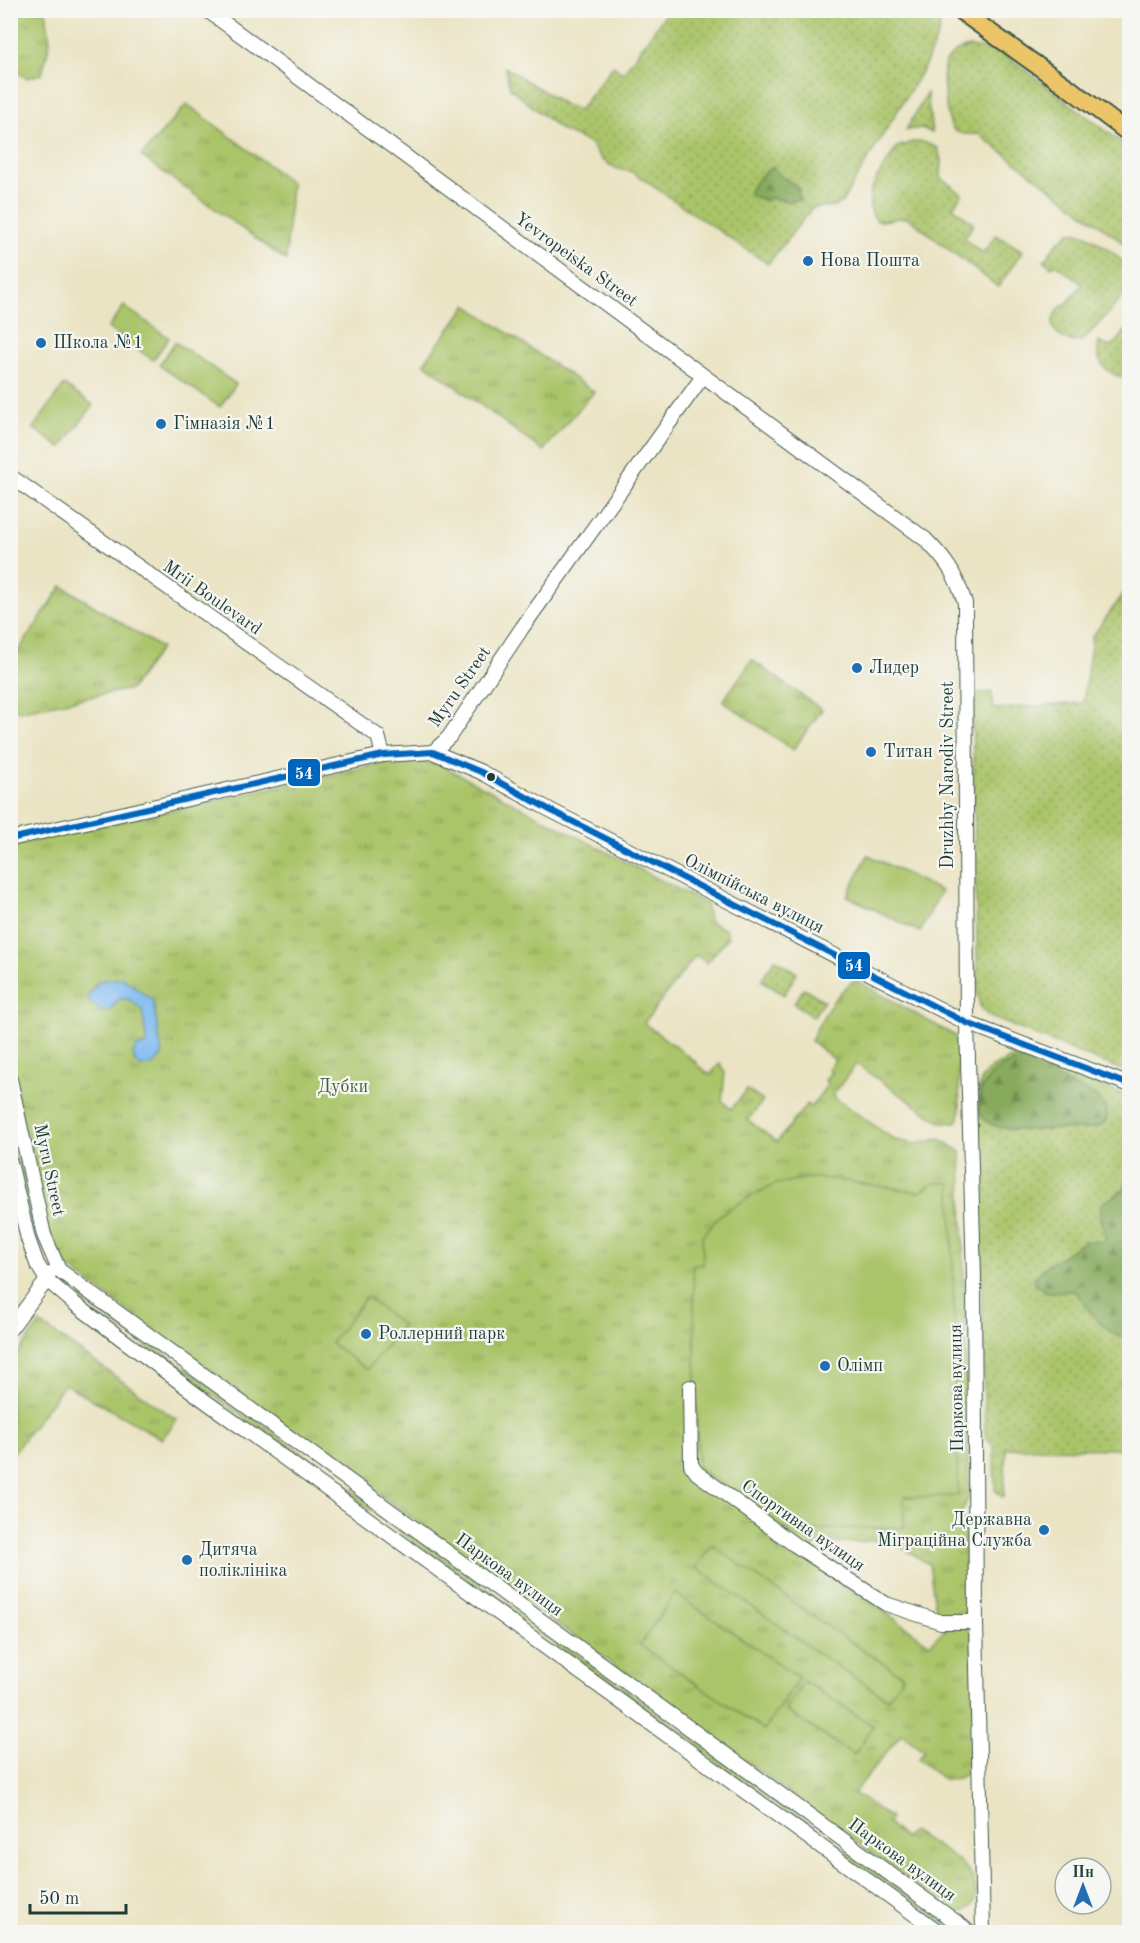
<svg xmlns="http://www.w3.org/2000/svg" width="1140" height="1943" font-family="'Old Standard TT',serif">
	<defs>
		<pattern id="grass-dots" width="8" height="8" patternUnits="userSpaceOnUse" patternTransform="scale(1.5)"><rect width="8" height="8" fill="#aac469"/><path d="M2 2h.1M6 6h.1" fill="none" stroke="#8aa057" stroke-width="1.8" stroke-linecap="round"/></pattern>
		<pattern id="forest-firs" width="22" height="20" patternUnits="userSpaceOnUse" patternTransform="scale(1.5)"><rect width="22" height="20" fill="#87aa5d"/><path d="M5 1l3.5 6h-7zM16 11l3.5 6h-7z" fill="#6e8c4e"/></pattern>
		<pattern id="park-tufts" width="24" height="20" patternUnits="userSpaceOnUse" patternTransform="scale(1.5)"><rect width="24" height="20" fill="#aac469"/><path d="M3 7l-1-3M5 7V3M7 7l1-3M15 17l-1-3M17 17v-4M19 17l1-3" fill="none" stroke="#8aa057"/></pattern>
	</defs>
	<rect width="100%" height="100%" fill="#f6f6f2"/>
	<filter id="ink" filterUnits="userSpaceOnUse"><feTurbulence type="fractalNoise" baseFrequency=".0167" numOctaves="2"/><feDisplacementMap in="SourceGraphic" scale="12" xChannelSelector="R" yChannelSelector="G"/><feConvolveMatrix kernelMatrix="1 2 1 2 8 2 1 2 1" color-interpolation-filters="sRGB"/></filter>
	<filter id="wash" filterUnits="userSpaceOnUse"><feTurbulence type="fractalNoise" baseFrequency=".008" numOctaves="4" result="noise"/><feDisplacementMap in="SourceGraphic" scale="24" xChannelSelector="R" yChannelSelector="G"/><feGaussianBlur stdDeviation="1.35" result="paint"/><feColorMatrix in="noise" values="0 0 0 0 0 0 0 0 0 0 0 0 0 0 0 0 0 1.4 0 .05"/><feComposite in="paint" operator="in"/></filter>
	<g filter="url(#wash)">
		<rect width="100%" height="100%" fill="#ebe4c4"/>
		<g fill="url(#grass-dots)" stroke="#64804e" stroke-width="1.5">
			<polygon points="938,10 941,18 938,35 925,66 842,202 836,206 812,208 768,264 632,172 617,169 602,160 591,144 561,130 510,88 505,67 565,105 579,110 613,66 623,73 668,11"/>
			<path d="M969 47 999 50 1129 148V247L978 134C971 134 962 136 955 131 946 125 940 71 946 62 950 54 960 49 969 47Z"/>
			<polygon points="927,93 932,133 922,128 906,130"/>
			<path d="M913 142H924L938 148 942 165 940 177 962 194 953 207 974 224 964 239 983 253 996 235 1023 251 998 287 908 218C898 216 888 222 877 221 856 196 884 169 897 147Z"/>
			<path d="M1070 232C1085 231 1096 241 1108 249 1139 271 1134 283 1112 309 1102 320 1093 330 1083 340 1071 346 1050 335 1053 320 1054 314 1059 308 1064 304L1066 305 1082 284 1055 264 1052 267 1044 261 1058 242Z"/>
			<path d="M1129 326V379H1125C1108 373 1093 362 1099 342L1109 347 1117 342Z"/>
			<polygon points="1129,586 1129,1073 988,1016 980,1006 978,996 972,693 992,692 993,709 1083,703 1092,637"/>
			<polygon points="775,959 797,973 784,995 761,980"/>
			<polygon points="804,988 824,1001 813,1017 794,1003"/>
			<path d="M1025 1055 1130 1097 1129 1449 1006 1448 1004 1496 1002 1497 995 1490 994 1446 985 1436 978 1096C979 1090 980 1082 983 1077 992 1064 1011 1057 1025 1055Z"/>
			<polygon points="10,1104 38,1229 32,1230 11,1132"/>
			<polygon points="84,1294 958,1932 949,1932 80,1298"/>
		</g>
		<g fill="url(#forest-firs)" stroke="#537448" stroke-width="1.5">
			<path d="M773 167 780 176 798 187 800 199 791 202 773 198 764 200 750 195 749 191C755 182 763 172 773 167Z"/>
			<path d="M1022 1060C1039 1062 1052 1074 1066 1083 1076 1089 1090 1091 1099 1099 1103 1103 1107 1109 1107 1115 1107 1131 1084 1129 1073 1129 1047 1128 1016 1135 991 1124 970 1114 980 1085 993 1073 1001 1065 1011 1062 1022 1060Z"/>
			<polygon points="1129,1169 1129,1335 1120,1337 1113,1334 1093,1316 1077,1293 1072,1291 1046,1292 1034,1283 1034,1279 1045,1267 1085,1241 1098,1242 1106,1240 1100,1218 1101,1204 1124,1190"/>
		</g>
		<g fill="url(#park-tufts)" stroke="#64804e" stroke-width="1.5">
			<polygon points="10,11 46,11 50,42 42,74 26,78 11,67"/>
			<polygon points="187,104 291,182 286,260 141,156"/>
			<polygon points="467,305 594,392 543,451 424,363"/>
			<polygon points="62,586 161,648 131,689 18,711 11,705 11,662"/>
			<polygon points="752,660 822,710 793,750 723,701"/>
			<path d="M407 760 441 765 706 904 709 921 726 930 728 937 707 963 696 955 644 1023 696 1062 695 1063 710 1075 720 1063 725 1073 722 1101 731 1109 747 1090 763 1101 748 1120 777 1142 807 1104 811 1107 828 1084 825 1081 831 1072 828 1069 835 1060 811 1041C821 1018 834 994 855 980L957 1037 960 1109 959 1118 955 1123 940 1122 856 1064 832 1096 895 1140 915 1144 940 1139 961 1152 969 1496 960 1516 969 1525 970 1533 965 1539 966 1587 974 1595C974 1599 974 1602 973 1606 967 1622 941 1618 935 1605L929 1564 890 1540 817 1544 807 1556 930 1644C944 1630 952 1618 973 1631L974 1766C968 1777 955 1779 944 1780L918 1759 924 1751 901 1734 854 1793 891 1818 888 1824 904 1838 912 1831C929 1842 952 1854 966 1868 974 1876 980 1897 972 1906 967 1912 958 1914 951 1911L66 1266 54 1246 43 1219 11 1067 10 846 392 761Z"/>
			<polygon points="40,1323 177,1420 162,1439 65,1384 11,1456 11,1363"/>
		</g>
		<g fill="#aac469" stroke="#64804e" stroke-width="1.5">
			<polygon points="124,306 169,338 153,360 108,328"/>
			<polygon points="175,342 236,384 220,407 159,365"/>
			<polygon points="64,385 93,405 61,448 33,428"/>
			<polygon points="868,855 941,891 920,932 847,896"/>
			<polygon points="806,1178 823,1178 920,1192 934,1183 951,1183 958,1496 904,1497 904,1527 784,1530 698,1467 693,1265 703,1265 702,1236 721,1214 753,1195 776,1184"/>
			<polygon points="366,1297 402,1325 367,1370 331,1343"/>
			<polygon points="712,1545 837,1633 903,1676 888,1699 822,1656 696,1567"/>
			<polygon points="675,1593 799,1678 764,1730 640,1645"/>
			<polygon points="804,1681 873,1726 854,1755 785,1710"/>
		</g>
		<polygon fill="#7ebaf1" stroke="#4e7c92" stroke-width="1.5" points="123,978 153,1001 162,1055 154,1065 141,1067 135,1062 133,1054 137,1047 147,1045 142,1009 128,999 119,999 110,1010 104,1012 90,1002 88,995 99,981"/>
	</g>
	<g filter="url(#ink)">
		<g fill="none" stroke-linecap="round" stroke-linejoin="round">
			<defs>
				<g id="minor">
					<path d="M207 10 925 539C947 561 955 573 965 603L967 1023 974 1278 976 1622 983 1932"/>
					<polyline points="10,476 378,736 383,755"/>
					<polyline points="433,752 449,737 522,628 703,376"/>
					<polyline points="10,839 383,755 433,752 481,772 550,810 967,1023 1130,1085"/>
					<polyline points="10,1079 44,1235 59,1270 963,1927 968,1932"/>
					<polyline points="10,1162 28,1239 37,1264 47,1280 75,1304 201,1398 939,1932"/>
					<polyline points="10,1329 47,1280 49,1274"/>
					<polyline points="690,1387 691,1465 697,1473 795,1545 886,1604 941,1622 976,1622"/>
				</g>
				<polyline id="major" points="959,10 1069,88 1130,134"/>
			</defs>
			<use href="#minor" stroke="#3e564a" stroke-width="16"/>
			<use href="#major" stroke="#3e564a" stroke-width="20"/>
			<use href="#minor" stroke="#fff" stroke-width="14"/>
			<use href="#major" stroke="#edc569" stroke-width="16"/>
			<defs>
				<polyline id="bus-1" points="10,839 383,755 433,752 481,772 550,810 967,1023 1130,1085"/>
			</defs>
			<use href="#bus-1" stroke="#f6f6f2" stroke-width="10"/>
			<use href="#bus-1" stroke="#0065bd" stroke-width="6"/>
		</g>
	</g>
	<g fill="#1f6fb2" stroke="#f6f6f2" stroke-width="2">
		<circle cx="808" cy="261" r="6"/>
		<circle cx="41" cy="343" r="6"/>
		<circle cx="161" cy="424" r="6"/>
		<circle cx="857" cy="668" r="6"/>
		<circle cx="871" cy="752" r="6"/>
		<circle cx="366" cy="1334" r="6"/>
		<circle cx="825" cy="1366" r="6"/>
		<circle cx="1044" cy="1530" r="6"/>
		<circle cx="187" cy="1560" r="6"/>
	</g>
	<circle fill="#1f3d34" stroke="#f6f6f2" stroke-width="2" cx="491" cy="777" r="5"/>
	<g text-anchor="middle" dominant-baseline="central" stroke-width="4.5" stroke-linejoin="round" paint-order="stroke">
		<g font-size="18" fill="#1f3d34" stroke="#f6f6f2">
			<text transform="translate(576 260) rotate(36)">Yevropeiska Street</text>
			<text transform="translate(212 598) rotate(35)">Mrii Boulevard</text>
			<text transform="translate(460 687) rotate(-55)">Myru Street</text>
			<text transform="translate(948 775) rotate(-90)">Druzhby Narodiv Street</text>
			<text transform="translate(754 894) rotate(27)">Олімпійська вулиця</text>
			<text transform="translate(49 1170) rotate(78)">Myru Street</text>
			<text transform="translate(957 1388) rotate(-91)">Паркова вулиця</text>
			<text transform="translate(803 1526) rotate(35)">Спортивна вулиця</text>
			<text transform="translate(509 1575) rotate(36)">Паркова вулиця</text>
			<text transform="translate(902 1860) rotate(36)">Паркова вулиця</text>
		</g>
		<g font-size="18" fill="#1f3d34" stroke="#f6f6f2" text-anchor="start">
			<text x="820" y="261">Нова Пошта</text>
			<text x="53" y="343">Школа №1</text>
			<text x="173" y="424">Гімназія №1</text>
			<text x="869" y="668">Лидер</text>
			<text x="883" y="752">Титан</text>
			<text x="378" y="1334">Роллерний парк</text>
			<text x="837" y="1366">Олімп</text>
			<text x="1032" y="1520" text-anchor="end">Державна<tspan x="1032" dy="21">Міграційна Служба</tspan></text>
			<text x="199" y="1550">Дитяча<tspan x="199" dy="21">поліклініка</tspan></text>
		</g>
		<g font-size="18" fill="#425f41" stroke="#f6f6f2">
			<text x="343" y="1087">Дубки</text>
		</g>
	</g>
	<g stroke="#f6f6f2" stroke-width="2">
		<rect x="287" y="758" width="34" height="29" rx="6" fill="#0065bd"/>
		<rect x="837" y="951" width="34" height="29" rx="6" fill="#0065bd"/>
	</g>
	<g font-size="16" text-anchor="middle" font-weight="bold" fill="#fff">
		<text x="304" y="779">54</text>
		<text x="854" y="971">54</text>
	</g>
	<rect width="1140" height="1943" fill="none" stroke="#f6f6f2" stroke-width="36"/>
	<g transform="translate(1083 1886)"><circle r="28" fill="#f6f6f2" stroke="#a0aca6" stroke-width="1.5"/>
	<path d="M0-4.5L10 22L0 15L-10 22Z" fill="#1f6fb2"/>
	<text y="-9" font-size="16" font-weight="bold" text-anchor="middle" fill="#1f3d34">Пн</text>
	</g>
	<path d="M30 1904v9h96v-9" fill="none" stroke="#1f3d34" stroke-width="3"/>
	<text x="39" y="1904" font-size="18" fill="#1f3d34" stroke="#f6f6f2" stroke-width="4.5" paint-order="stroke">50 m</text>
</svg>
